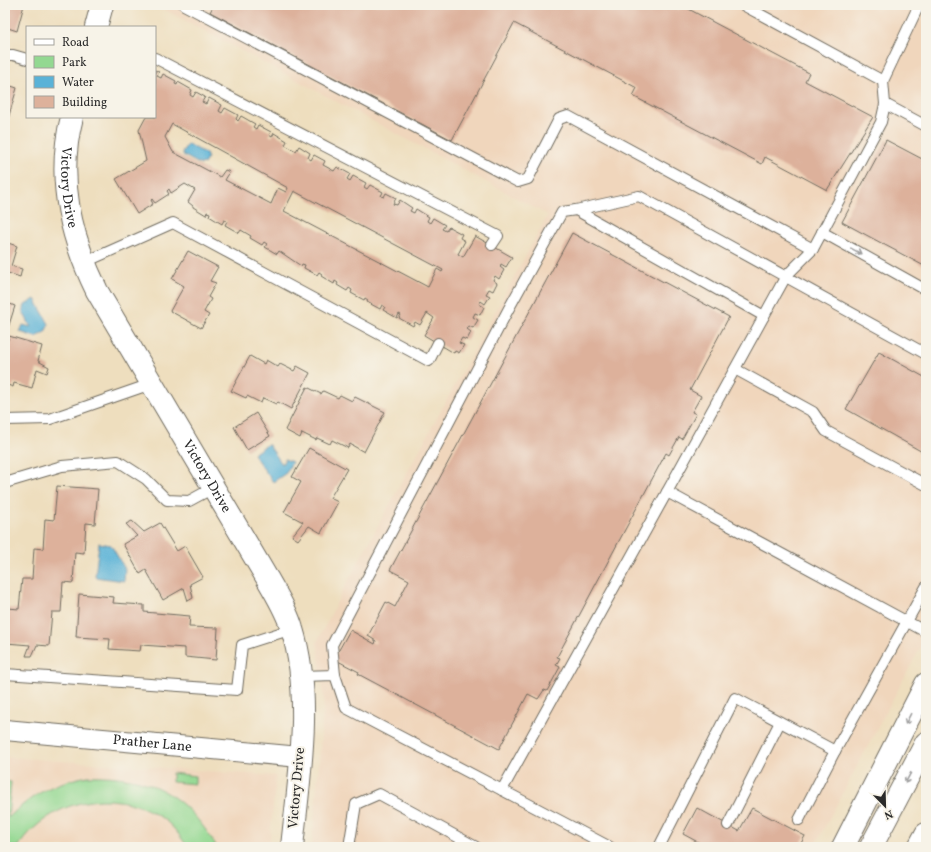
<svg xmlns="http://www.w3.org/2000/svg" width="931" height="852" font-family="Vollkorn,serif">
	<rect width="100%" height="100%" fill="#f7f3e8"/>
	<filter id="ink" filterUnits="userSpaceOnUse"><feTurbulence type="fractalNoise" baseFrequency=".025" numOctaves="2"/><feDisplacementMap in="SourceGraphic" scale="8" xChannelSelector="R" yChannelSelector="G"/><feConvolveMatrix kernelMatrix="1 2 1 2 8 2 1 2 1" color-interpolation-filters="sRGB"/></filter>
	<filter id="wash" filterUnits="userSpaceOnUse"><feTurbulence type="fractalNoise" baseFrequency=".012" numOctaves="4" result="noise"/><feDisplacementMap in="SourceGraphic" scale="16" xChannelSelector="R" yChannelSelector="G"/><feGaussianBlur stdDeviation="0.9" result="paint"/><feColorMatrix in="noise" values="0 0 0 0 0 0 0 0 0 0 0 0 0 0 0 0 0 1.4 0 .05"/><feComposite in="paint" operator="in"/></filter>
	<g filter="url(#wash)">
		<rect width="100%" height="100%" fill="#eedebe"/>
		<g fill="#f0d6bc">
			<polygon points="156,5 926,5 926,637 814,847 312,847 324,700 317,642 345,586 548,215"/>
			<polygon points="5,757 276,776 269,847 5,847"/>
		</g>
		<g fill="#93d891" stroke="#5f825e">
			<polygon points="172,773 195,776 195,784 172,782"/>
			<path d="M88 776C150 774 185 794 217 847H188C181 838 175 828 166 821 118 784 51 798 18 847H5V781L11 782 8 818C34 793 53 783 88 776Z"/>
		</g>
		<g fill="#5ab2d7" stroke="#426e81">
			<polygon points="187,144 207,154 206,156 208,157 204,164 202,163 201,165 183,155 182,153"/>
			<polygon points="35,299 49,324 45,332 36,337 20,332 23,325 31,327 23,312 25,305"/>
			<polygon points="268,444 282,464 285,459 292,462 286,473 273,482 253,454"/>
			<polygon points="99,543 111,545 125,569 124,581 95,577"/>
		</g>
		<g id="blocks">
			<g fill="#ddb19b" fill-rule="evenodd">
				<polygon points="5,5 24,5 17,31 5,27"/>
				<polygon points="214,5 669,5 678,10 681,5 809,73 805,81 873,117 827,190 765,157 762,164 633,96 637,88 514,23 452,140 210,12"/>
				<path d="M155 70 159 72 157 76 161 78 163 74 176 81 175 84 177 85 178 82 192 90 190 95 193 97 196 92 205 97 202 102 206 104 209 98 222 105 219 111 222 113 225 108 238 115 236 119 238 121 241 116 255 124 253 127 256 129 258 125 271 132 269 135 272 137 274 133 287 141 285 145 296 151 299 146 310 153 308 158 311 160 314 155 325 161 323 165 334 171 337 167 350 174 347 179 350 181 353 176 366 183 364 187 367 189 370 185 383 192 381 196 384 197 386 193 396 198 393 204 397 205 400 200 412 208 410 211 414 213 416 209 429 217 427 221 430 223 433 218 445 225 442 229 446 231 449 227 462 234 460 238 465 241 458 254 463 257 475 236 512 257 506 267 501 264 500 267 504 270 499 279 495 276 493 280 497 283 493 291 489 289 486 294 490 296 485 304 481 301 479 304 484 307 480 315 475 313 473 317 478 320 473 328 469 326 467 329 471 332 467 340 462 338 459 343 464 345 459 353 455 351 454 353 424 335 434 318 427 313 420 325 415 322 413 326 399 318 401 315 399 314 397 318 383 310 385 307 382 305 380 309 367 302 368 300 365 298 364 300 351 293 352 290 349 288 347 291 337 285 338 283 335 281 334 284 321 276 322 274 319 272 317 275 304 268 305 265 302 264 301 266 279 251 277 254 265 247 267 244 264 242 262 245 250 238 251 236 241 230 239 233 225 225 227 221 224 220 222 224 209 216 210 213 207 212 206 215 193 207V206L188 202 195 190 185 184 171 193 169 189 167 191 169 194 155 203 152 199 151 200 153 204 137 214 116 179 146 161 139 130 146 117H155ZM172 124 288 188 286 192 278 188 271 204 225 180 230 172 225 170 220 177 173 152 165 137ZM294 191 443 270 442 272 437 269 428 287 284 211Z"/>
				<polygon points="5,84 17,88 5,129"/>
				<polygon points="886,140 926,161 926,267 842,222"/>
				<polygon points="572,233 729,317 690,390 701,396 692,412 696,414 682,439 679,437 669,455 666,453 557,657 560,658 556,665 560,667 547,691 544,690 538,699 528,694 499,749 358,674 359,672 334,659 350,630 375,644 376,641 368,636 386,602 395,607 409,580 390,570"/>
				<polygon points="5,242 17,246 11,266 22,269 20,277 8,273 5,282"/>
				<polygon points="188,251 218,267 210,281 216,283 208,297 211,299 204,312 209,315 201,328 170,311 184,286 172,279"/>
				<polygon points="5,302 15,306 7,331 5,330"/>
				<polygon points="9,336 42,346 38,361 49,367 47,373 37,369 32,388 14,383 13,387 5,384 5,339 8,340"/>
				<polygon points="879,352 926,378 926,454 846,409"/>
				<polygon points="250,356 264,364 266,360 278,367 280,364 294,371 297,366 310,373 291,409 278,402 276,404 263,398 261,403 247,396 246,398 231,391"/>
				<polygon points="307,387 321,394 323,391 338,398 340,395 352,401 355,397 385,412 364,452 350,444 348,448 332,440 330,444 317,438 316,440 302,433 300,438 285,430"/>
				<polygon points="256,413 270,436 247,450 234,427"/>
				<polygon points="309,448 347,469 330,498 338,502 321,533 309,526 298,540 292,536 303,522 284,512 301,482 292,477"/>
				<polygon points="57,486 98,489 95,524 86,523 84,553 75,552 73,583 63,582 61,612 52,612 49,646 37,645 32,656 26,656 30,645 6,643 8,608 19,609 22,579 32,579 34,548 43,549 45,519 54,520"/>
				<polygon points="132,521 144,532 160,523 177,551 185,546 203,577 190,584 193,598 188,601 184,588 163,600 146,570 140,574 123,544 137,536 126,524"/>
				<polygon points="79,594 114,597 113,603 144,605 144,612 190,616 189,627 218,628 216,660 185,657 185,648 141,645 140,651 109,649 110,639 76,637"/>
				<polygon points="697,808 739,831 752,808 805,836 799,847 707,847 683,834"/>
			</g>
		</g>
	</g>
	<g filter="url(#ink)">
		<use href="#blocks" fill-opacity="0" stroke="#6f6a5e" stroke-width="1"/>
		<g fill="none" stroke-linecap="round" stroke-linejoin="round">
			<defs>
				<g id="service">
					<polyline points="184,5 518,182 528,179 559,119 568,116 813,249"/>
					<polyline points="743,5 883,81"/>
					<polyline points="5,55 13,55 27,59"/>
					<polyline points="155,58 498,236 492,245"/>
					<polyline points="885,104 926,126"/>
					<polyline points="576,210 639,196 926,354"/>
					<polyline points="822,232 926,290"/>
					<polyline points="83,263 173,223 429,361 438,343"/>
					<polyline points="735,369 813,412 826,431 926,485"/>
					<polyline points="5,420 50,419 151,384"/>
					<polyline points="5,483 62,466 118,461 146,479 167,500 189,501 213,488"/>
					<polyline points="667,492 786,276 813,249 881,122 885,104 883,81 919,5"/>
					<polyline points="5,674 237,690 242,645 292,629"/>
					<polyline points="335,675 332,645 508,310 562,212 576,210 764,316"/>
					<polyline points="301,676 335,675 346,708 502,790 667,492 926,632"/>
					<polyline points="502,790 610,847"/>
					<polyline points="799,820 835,751"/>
					<polyline points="728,825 780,722"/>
					<polyline points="349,847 356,804 379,794 476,847"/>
					<polyline points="659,847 735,698 835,751 926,587"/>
				</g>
				<g id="minor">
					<path id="s1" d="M5 730 300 757"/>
				</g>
				<g id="tertiary">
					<polyline points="96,27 102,5"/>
					<path id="s2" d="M72 117C56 178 70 236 97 291L267 578C276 594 287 611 292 629 313 697 299 778 292 847"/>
				</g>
				<polyline id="secondary" points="843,847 926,684"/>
				<g id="primary">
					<polyline points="871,847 926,743"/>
					<polyline points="919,847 926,834"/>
				</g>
			</defs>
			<use href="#service" stroke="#6f6a5e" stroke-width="12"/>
			<use href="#minor" stroke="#6f6a5e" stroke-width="22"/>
			<use href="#tertiary" stroke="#6f6a5e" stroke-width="24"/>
			<use href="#secondary" stroke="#6f6a5e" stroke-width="24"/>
			<use href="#primary" stroke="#6f6a5e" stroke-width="24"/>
			<use href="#service" stroke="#fff" stroke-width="10"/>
			<use href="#minor" stroke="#fff" stroke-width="20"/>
			<use href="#tertiary" stroke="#fff" stroke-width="22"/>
			<use href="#secondary" stroke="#fff" stroke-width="22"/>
			<use href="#primary" stroke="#fff" stroke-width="22"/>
		</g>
		<defs><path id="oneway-shaft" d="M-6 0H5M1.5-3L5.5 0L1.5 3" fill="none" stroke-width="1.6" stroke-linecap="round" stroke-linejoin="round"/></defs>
		<g stroke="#a0a0a0">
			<use href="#oneway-shaft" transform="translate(856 251) rotate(29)"/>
			<use href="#oneway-shaft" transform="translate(908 719) rotate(117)"/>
			<use href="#oneway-shaft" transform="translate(908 778) rotate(118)"/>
		</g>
	</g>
	<g text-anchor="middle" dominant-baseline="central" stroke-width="4" stroke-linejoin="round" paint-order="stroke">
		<g font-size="14" fill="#2b2b2b" stroke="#f7f3e8">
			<text stroke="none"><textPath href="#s2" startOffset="71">Victory Drive</textPath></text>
			<text stroke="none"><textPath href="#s2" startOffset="395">Victory Drive</textPath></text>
			<text stroke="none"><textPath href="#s1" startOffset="148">Prather Lane</textPath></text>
			<text transform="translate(297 788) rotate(-85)">Victory Drive</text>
		</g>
	</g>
	<rect width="931" height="852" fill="none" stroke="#f7f3e8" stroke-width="20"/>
	<rect x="26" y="26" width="130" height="92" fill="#f7f3e8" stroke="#a5a39c"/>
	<rect x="34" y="39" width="20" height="6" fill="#ffffff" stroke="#a5a39c"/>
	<text x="62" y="46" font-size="12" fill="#2b2b2b">Road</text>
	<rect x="34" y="56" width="20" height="12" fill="#93d891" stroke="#a5a39c"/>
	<text x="62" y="66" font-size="12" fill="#2b2b2b">Park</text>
	<rect x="34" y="76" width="20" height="12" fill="#5ab2d7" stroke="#a5a39c"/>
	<text x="62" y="86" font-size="12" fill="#2b2b2b">Water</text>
	<rect x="34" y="96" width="20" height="12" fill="#ddb19b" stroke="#a5a39c"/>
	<text x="62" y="106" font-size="12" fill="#2b2b2b">Building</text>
	<g transform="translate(885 806) rotate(157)" stroke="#f7f3e8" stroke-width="3" paint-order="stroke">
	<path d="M0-3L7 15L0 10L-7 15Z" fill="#2b2b2b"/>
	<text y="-6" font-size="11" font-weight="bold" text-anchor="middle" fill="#2b2b2b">N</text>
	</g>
</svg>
